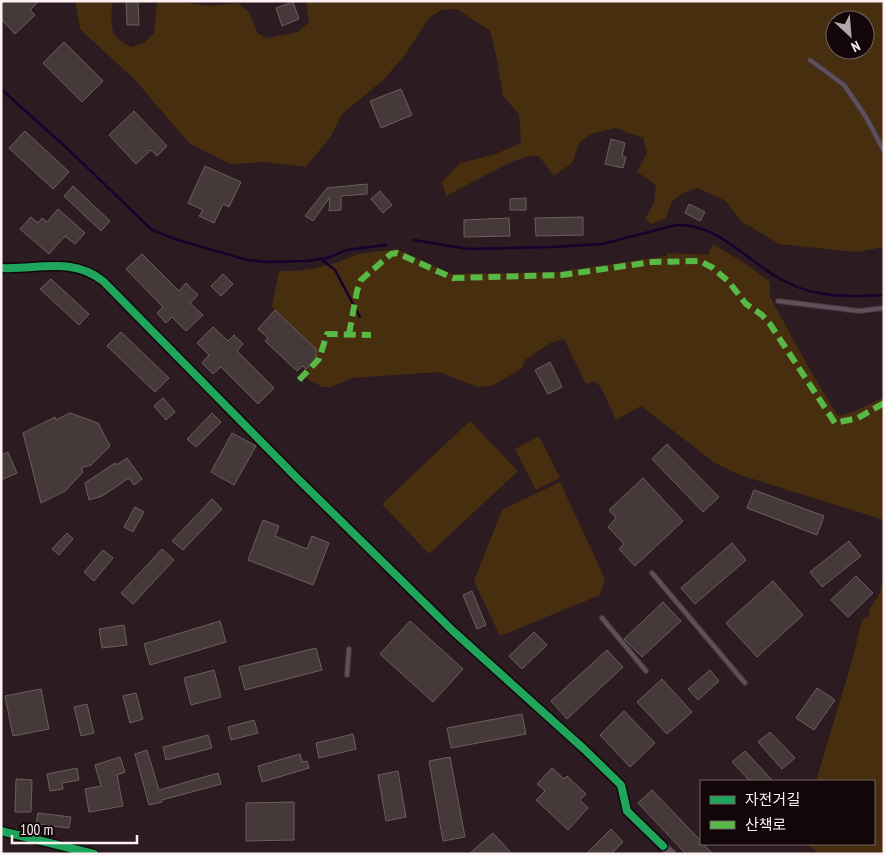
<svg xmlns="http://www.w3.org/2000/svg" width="885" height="855" font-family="'PT Sans Narrow','Noto Sans KR',sans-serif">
	<rect width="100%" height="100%" fill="#2c1c21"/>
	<g fill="#472e0e" fill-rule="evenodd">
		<path d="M75 1H113C110 24 108 38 132 47L144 43 154 33 157 1H176L209 6 238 3 249 12 258 34 267 38 298 32 309 22 306 1H884V247L856 252 779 244 741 221 726 201 698 188 683 193 672 201 666 218 651 224 645 219 654 203 656 185 637 172 647 153 643 138 615 128 591 134 580 142 572 163 554 176 539 156H528L509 163 446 196 442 182 460 163 496 154 521 143 519 114 503 96 497 60 490 31 457 9 441 10 429 18 405 55 383 80 342 114 331 136 306 167 264 162 230 164 189 143 135 80 80 29ZM835 20H865V50H835Z"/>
		<path d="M713 244 749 266 770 282V297L810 370 838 416 855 411 884 397V520L740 475 715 463 641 406 616 420 601 387 594 381 586 384 564 339 550 343 525 360 522 368 492 386 477 387 439 372 352 378 331 387H323L309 380 304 375C309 364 315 362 316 349L272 307 279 271H296L316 268 336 263 358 254 396 249 451 274 557 272 667 256V253L708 255Z"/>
		<polygon points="470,421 518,471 429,554 382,504"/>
		<polygon points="539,436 560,478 536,490 515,449"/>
		<polygon points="560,482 605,579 600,595 500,636 474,581 502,510"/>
		<polygon points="884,572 884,854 818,854 808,844 874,844 874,781 816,781 852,661 862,620 869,616 869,610 880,593"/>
	</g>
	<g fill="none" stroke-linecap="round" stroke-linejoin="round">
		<g stroke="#15032e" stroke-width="2.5">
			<polyline points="1,89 70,151 152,230 178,240 247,260 267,262 307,261 327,258 347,250 386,245"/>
			<path d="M414 240 469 249 552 247 602 244 676 225C720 223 750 265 786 282 817 298 850 297 884 295"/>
			<polyline points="321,259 335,270 360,317"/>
		</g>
	</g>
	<g fill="#463939" stroke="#6d5f5f">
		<polygon points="1,1 39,1 30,10 35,15 15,34 1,19"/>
		<polygon points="126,1 138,1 139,25 127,25"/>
		<polygon points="293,2 299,19 282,26 276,8"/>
		<polygon points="64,42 103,81 82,102 43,63"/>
		<polygon points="401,89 412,115 381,128 370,101"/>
		<polygon points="134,111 167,146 157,156 151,150 136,164 109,135"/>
		<polygon points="25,131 69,172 53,189 9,148"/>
		<polygon points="611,139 625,143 622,156 626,157 623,168 605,164"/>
		<polygon points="205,166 241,182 229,207 223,204 214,223 199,216 203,210 188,203"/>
		<polygon points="367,184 367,194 341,196 341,210 329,211 330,197 313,221 305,216 327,188"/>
		<polygon points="73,186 110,221 101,231 64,196"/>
		<polygon points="380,191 392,205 383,213 371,199"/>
		<polygon points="526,198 526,210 510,210 510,199"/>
		<polygon points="689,204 705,212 700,221 685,213"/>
		<polygon points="58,209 85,233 75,244 65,236 49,254 20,229 31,217 38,223 42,218 47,222"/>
		<polygon points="583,217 583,235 536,236 535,218"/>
		<polygon points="509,218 510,236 464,237 464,220"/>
		<polygon points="142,254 179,291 186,283 198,295 190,303 203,315 186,331 172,317 166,323 157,313 163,307 126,269"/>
		<polygon points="223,274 233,284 221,296 211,286"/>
		<polygon points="51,279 89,314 79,325 40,289"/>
		<polygon points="275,310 316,349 316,359 306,369 303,366 297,371 265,341 268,338 258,329"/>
		<polygon points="213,327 228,341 234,335 243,344 237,351 274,388 258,404 221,367 213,374 202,363 209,355 197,343"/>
		<polygon points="121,332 169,378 155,392 107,346"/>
		<polygon points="550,362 562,387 548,394 535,370"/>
		<polygon points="163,398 175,412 166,420 154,406"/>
		<polygon points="70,413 98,423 110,446 91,465 81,468 83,472 65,491 41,503 23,433 55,417 56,420"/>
		<polygon points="212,413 221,422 196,447 187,439"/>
		<polygon points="232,433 256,446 234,485 211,472"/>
		<polygon points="667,444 719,497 703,512 652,459"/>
		<polygon points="8,452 17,473 1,480 1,455"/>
		<polygon points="127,458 142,479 134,485 129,478 102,496 89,500 85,483 115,463 116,465"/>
		<polygon points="643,478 683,521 635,566 619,549 624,544 608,527 616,518 609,510"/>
		<polygon points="754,490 824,516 817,535 747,508"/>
		<polygon points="212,499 222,509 183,550 172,541"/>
		<polygon points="135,507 144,512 133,532 124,527"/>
		<polygon points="263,520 279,526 275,536 307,549 312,536 329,543 313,585 248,560"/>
		<polygon points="67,533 73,539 59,555 52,549"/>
		<polygon points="849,541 861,556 822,587 810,572"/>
		<polygon points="732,543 746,560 695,604 681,588"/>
		<polygon points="162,549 174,560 133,604 121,593"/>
		<polygon points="103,550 113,558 94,581 84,572"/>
		<polygon points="856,576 873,593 848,617 831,600"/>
		<polygon points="773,581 803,615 757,657 726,623"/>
		<polygon points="472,591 486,625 477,629 463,595"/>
		<polygon points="663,602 681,621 642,657 624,639"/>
		<polygon points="220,621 226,642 150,665 144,644"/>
		<polygon points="410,621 463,669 433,702 380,654"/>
		<polygon points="124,625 127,645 102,648 99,629"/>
		<polygon points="534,632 547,645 522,669 509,656"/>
		<polygon points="316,648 322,670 245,690 239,667"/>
		<polygon points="607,650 623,667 567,719 551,701"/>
		<polygon points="214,670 221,697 191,705 184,678"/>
		<polygon points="710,670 719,681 698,700 688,689"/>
		<polygon points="662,679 692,712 667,734 637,702"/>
		<polygon points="817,688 835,700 814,730 796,718"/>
		<polygon points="41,689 49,729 13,736 5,696"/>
		<polygon points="136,693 143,719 130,723 123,696"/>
		<polygon points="87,704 94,733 81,736 74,707"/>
		<polygon points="624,711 655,743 630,767 600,735"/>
		<polygon points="522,714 526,734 451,748 447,728"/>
		<polygon points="254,720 258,733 231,740 228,727"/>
		<polygon points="770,732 795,758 782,769 758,742"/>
		<polygon points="353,734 356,749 319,758 316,743"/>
		<polygon points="208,735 212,748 166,760 163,747"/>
		<polygon points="147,750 159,790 218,773 221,784 162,800 162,802 149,805 135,754"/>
		<polygon points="745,751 773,781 750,781 732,762"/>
		<polygon points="300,754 302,762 307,761 309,768 262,782 258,766"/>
		<polygon points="120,757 125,772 117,775 123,806 89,812 85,789 101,786 95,765"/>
		<polygon points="450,757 465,837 443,841 429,761"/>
		<polygon points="77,768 79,780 62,783 63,789 50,791 47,774"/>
		<polygon points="552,768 564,779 567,776 586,794 580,800 588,808 568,830 536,800 545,791 537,784"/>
		<polygon points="398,771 406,817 386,821 378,775"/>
		<polygon points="16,779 32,780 31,812 15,812"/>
		<polygon points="652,790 701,841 701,844 703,844 713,854 686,854 638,803"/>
		<polygon points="294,802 294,840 246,841 246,803"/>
		<polygon points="38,813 71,817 69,828 36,824"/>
		<polygon points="611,829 623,842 611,854 586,854"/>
		<polygon points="493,833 512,854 469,854"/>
	</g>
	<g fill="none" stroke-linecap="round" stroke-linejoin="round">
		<defs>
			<g id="lane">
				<polyline points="810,60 844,85 866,117 884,151"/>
				<polyline points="778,301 859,311 884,308"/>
				<polyline points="652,573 745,683"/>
				<polyline points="602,618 646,671"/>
				<polyline points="347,675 349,649"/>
			</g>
			<g id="street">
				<path d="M1 268C37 270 72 256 103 281L295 476 453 631 584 749 621 785 627 811 663 846"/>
				<polyline points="1,831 94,854"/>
				<polyline points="669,854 663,846 672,854"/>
			</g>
		</defs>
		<use href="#lane" stroke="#43373b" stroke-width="6"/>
		<use href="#street" stroke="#43373b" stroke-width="10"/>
		<use href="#lane" stroke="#5f505c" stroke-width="4"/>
		<use href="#street" stroke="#5f505c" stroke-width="8"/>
		<g stroke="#58b947" stroke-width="6" stroke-dasharray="12 6" stroke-linecap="butt">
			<polyline points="349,334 357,291 361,280 391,254 397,253 453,278 562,275 652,262 700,261 713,268 729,282 746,304 762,315 770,324 835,423 858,418 884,403"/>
			<polyline points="299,380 319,359 327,334 371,335"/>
		</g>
		<defs>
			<g id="cycleway">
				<path d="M1 268C37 270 72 256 103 281L295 476 453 631 584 749 621 785 627 811 663 846"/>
				<polyline points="1,831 94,854"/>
			</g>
		</defs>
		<use href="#cycleway" stroke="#120609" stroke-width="11"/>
		<use href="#cycleway" stroke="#20a55d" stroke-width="8"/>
	</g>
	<rect width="885" height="855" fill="none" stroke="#fef1f4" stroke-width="5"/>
	<rect x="700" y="780" width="175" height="65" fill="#120609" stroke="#706467"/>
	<rect x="710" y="796" width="25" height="8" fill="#20a55d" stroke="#706467"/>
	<text x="745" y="805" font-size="15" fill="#fef1f4">자전거길</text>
	<rect x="710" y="821" width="25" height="8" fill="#58b947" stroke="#706467"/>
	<text x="745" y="830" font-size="15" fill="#fef1f4">산책로</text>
	<g transform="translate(850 35) rotate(154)"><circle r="24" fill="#120609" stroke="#706467"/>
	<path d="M0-4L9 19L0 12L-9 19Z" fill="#b4a6aa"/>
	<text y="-8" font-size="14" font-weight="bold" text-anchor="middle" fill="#fef1f4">N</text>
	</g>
	<path d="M12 835v8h125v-8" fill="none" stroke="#fef1f4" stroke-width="2.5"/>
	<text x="20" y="835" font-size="15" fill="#fef1f4" stroke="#120609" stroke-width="4" paint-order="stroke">100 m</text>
</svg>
